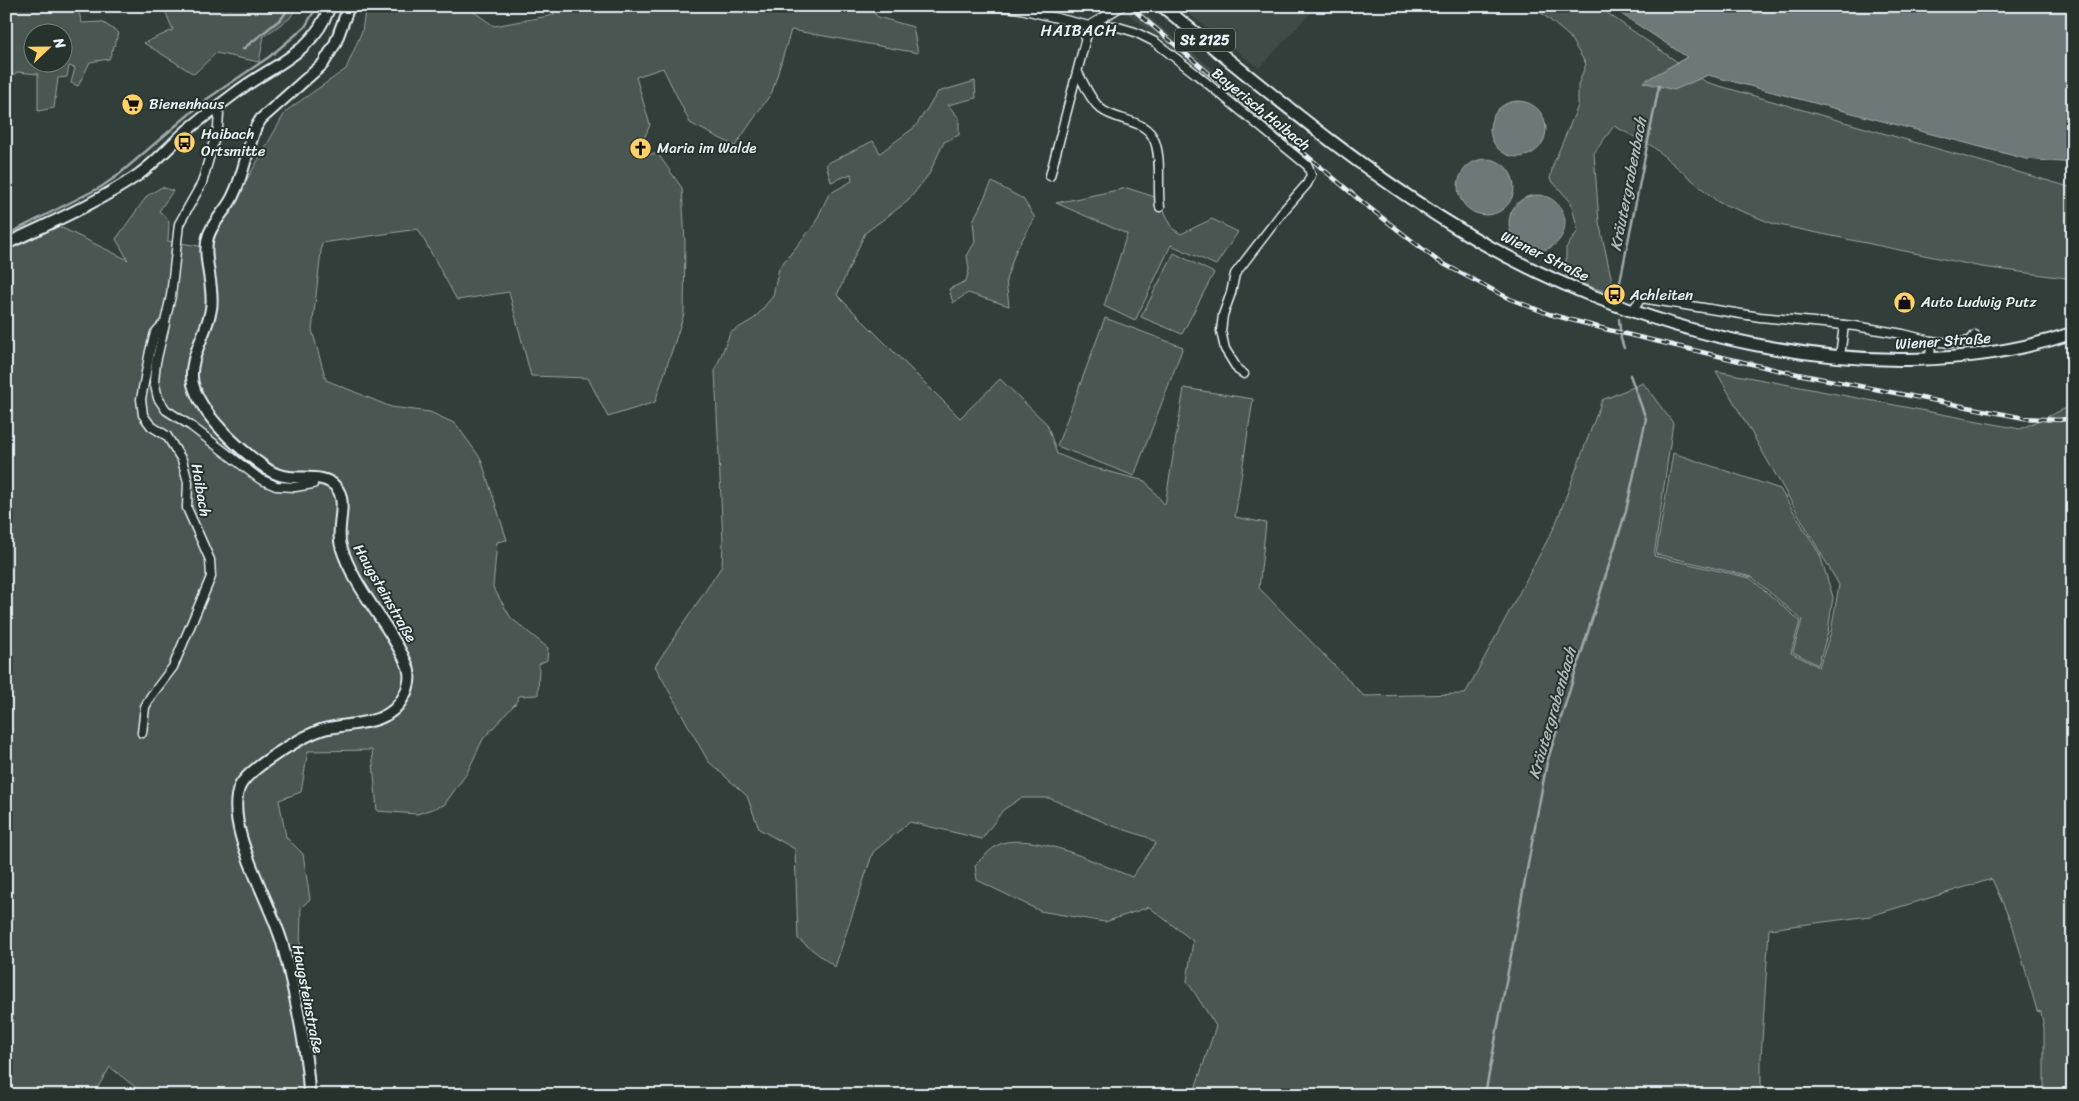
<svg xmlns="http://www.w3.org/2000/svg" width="2079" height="1101" font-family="Sriracha,sans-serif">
	<rect width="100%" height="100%" fill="#323e39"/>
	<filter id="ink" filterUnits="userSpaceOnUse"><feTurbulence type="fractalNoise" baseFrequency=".02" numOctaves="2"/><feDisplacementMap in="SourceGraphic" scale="10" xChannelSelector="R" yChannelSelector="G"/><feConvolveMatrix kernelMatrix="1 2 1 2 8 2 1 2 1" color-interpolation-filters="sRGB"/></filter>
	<g filter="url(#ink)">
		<g fill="#3f4b46">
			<polygon points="1118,6 1135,6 1283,125 1273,136 1244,107"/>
			<polygon points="1178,6 1317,6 1259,68"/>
		</g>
		<g fill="#495651" stroke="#98a4a4" fill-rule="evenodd">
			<path d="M6 6H77L82 23 102 22 119 33 109 59 90 62 78 86 71 83 75 68 69 66 67 77 58 78 54 108 38 111V74L17 72 6 82ZM32 32H62V62H32Z"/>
			<polygon points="171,6 223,6 231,9 233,6 297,6 290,18 264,36 259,62 216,53 194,74 144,43 173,30 166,13"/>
			<polygon points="366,6 476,6 474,12 494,26 554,15 552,6 866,6 878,17 913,27 918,53 791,30 772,92 735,146 690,123 663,68 636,77 650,125 637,154 658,154 682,188 685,243 684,314 655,402 608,417 588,378 531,376 509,292 457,300 418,229 322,243 312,330 326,380 391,407 430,412 456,424 481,459 507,540 497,542 493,587 511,618 548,648 547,660 539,664 538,695 519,696 515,704 483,739 467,773 444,805 417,814 377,811 372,750 308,751 301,792 279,800 286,837 303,854 310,899 301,908 299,990 303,1095 145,1095 110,1067 93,1095 6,1095 6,250 56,225 128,260 116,239 147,196 162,187 173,191 159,211 169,220 168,241 211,248 217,232 286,111 346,69 362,31"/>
			<polygon points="1533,6 1597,6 1706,82 2073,188 2073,279 1982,267 1774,224 1718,202 1652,146 1614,126 1594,153 1599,222 1615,295 1566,278 1566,248 1578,231 1571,202 1550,179 1553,165 1578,106 1578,85 1586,64 1569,36"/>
			<path d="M975 81 976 98 948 105 959 118V135L944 142 929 174 908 201 865 233 837 295 960 418 1000 379 1047 424 1057 454 1087 466 1145 481 1165 505 1184 388 1253 399 1235 517 1266 523 1259 588 1364 696 1465 694 1555 526 1602 400 1643 383 1673 423 1654 556 1750 578 1800 621 1791 653 1819 667 1831 632 1839 585 1716 371 2020 429 2073 405V1095H2044V1028L2041 1012 2037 1011 2013 927 1992 879 1870 916 1769 929 1761 1058V1095H1193L1216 1026 1187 981 1193 941 1149 907 1105 922 1040 911 977 880 975 865C983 857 995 844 1006 842 1043 836 1097 863 1132 877L1156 843 1147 837 1113 826 1049 798H1021L1003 810 982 839 910 822 873 852 835 967 798 939 795 849 759 829 747 796 708 761 655 666 722 566 723 542 715 371 730 333 755 318 773 296 779 268 814 225 829 194 852 181 851 174 831 182 826 164 873 141 880 153 915 127 938 92Z"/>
			<polygon points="992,182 1023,199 1035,218 1016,250 1006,280 1009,306 968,293 953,303 949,289 966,281 969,269 967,256 975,242 973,221"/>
			<polygon points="1127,188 1158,198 1173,229 1181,234 1212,219 1238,232 1216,265 1171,245 1135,321 1104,306 1127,234 1056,203"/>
			<polygon points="1174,253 1214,273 1182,334 1141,317"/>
			<polygon points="1105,318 1183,347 1134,476 1057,446"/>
			<polygon points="1673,453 1780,489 1820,555 1833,597 1828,632 1818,665 1793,652 1802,620 1752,577 1656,554"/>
		</g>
		<g fill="#6d7978" stroke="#9ea9ab">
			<polygon points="1609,6 2073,6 2073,163 2026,159 1708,75 1674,90 1643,82 1687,57"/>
			<circle cx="1518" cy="129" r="28"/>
			<circle cx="1486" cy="187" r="28"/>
			<circle cx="1537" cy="223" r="28"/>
		</g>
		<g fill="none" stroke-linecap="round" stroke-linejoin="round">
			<g stroke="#9ea9ab" stroke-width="2.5">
				<polyline points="243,49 282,18 290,6"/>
				<polyline points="6,235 101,187 117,176 207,99 269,57 305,27 317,6"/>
				<polyline points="1619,287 1659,86"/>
				<polyline points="1619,319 1621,339 1624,348"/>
				<polyline points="1485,1095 1547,762 1626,511 1646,419 1630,375"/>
			</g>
			<defs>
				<g id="minor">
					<polyline points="997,6 1021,9 1089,26 1115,26 1135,32 1155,42 1196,74 1308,166 1311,175 1307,184 1285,209 1235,274 1231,293 1223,315 1221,331 1225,349 1238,370 1244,374"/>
					<path d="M1078 73C1085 85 1090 100 1101 109 1117 122 1147 118 1155 142 1162 162 1157 186 1160 207"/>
					<polyline points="1050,176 1089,26 1122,6"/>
					<polyline points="1633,310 1641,298 1760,317 1855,326 1903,334 1931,341 1951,343 1970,341 1975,335"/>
					<polyline points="165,324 156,362 154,381 158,398 166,410 191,426 260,479 276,486 295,487 313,484 313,478"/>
					<polyline points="1840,356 1844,325"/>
					<polyline points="1930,360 1931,341"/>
					<polyline points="142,733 145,707 151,696 173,667 211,577 210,560 187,508 188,482 182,460 167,436 151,426 143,415 141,399 150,351 155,333 165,322 171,296 179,224 202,183 218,127 219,114 215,108"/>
				</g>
				<g id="secondary">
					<path d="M6 244C50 223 97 203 138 175 155 163 168 148 183 134 199 120 217 107 234 94 271 65 313 55 330 6"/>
					<path d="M309 1095C308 1050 294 990 283 946 273 905 222 826 240 786 249 768 304 735 324 729 352 722 389 727 404 696 409 688 411 676 408 667 404 656 397 645 391 635 374 607 350 577 341 546 335 527 349 502 336 487 324 473 301 480 284 476 277 475 269 471 263 466 238 448 201 415 193 384 187 359 207 334 211 309 215 286 202 258 208 237 212 222 227 210 233 196 244 174 247 149 256 127L261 119 323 64 335 44 349 6"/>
				</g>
				<path id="primary" d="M1162 6C1257 82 1351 163 1454 226 1626 333 1876 399 2073 333"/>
			</defs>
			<use href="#minor" stroke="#e8f1f8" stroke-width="11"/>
			<use href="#secondary" stroke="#e8f1f8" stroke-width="14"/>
			<use href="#primary" stroke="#e8f1f8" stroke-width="15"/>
			<use href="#minor" stroke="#26332d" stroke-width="8"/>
			<use href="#secondary" stroke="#26332d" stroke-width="10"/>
			<use href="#primary" stroke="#26332d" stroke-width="11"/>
			<defs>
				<polyline id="rail" points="1129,6 1362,202 1438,261 1510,299 1549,314 1609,330 1777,370 2024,418 2059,420 2073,418"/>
			</defs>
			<use href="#rail" stroke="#e8f1f8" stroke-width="4.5"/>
			<use href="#rail" stroke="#26332d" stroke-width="2.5" stroke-dasharray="8" stroke-linecap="butt"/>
		</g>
	</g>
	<defs>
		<symbol id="supermarket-disc" viewBox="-11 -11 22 22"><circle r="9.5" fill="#ffd166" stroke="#26332d"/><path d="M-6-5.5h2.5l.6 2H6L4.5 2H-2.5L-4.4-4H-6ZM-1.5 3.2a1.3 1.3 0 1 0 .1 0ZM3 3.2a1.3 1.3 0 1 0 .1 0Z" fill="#111"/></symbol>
		<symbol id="bus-disc" viewBox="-11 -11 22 22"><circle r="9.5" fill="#ffd166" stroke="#26332d"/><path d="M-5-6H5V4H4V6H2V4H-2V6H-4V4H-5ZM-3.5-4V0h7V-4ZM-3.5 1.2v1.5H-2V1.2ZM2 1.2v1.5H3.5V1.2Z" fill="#111"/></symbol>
		<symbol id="church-disc" viewBox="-11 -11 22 22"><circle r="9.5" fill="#ffd166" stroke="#26332d"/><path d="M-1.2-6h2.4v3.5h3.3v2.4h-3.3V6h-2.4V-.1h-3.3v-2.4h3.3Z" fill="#111"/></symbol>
		<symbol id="shop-disc" viewBox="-11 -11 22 22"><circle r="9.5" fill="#ffd166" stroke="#26332d"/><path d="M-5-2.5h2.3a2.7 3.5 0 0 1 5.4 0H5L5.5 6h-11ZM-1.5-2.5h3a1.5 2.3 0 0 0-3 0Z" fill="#111"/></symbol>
	</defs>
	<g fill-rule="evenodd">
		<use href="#supermarket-disc" x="120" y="92" width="25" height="25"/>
		<use href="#bus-disc" x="172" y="130" width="25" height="25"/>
		<use href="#church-disc" x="628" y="136" width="25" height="25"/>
		<use href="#bus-disc" x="1602" y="282" width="25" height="25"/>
		<use href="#shop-disc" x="1892" y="290" width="25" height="25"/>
	</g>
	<g text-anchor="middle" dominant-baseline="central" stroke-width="4" stroke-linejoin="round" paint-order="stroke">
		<rect fill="#26332d" stroke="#aeb8bb" stroke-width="1" x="1175" y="28.5" width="60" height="23" rx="4"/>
		<g font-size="14" font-weight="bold" fill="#e8f1f8">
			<text x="1205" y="40">St 2125</text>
		</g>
		<g font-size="15" fill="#e8f1f8" stroke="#26332d" text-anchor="start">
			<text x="149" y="104">Bienenhaus</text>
			<text x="201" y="134">Haibach<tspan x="201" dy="17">Ortsmitte</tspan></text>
			<text x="657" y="148">Maria im Walde</text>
			<text x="1630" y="295">Achleiten</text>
			<text x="1921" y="302">Auto Ludwig Putz</text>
		</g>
		<g font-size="15" fill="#e8f1f8" stroke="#26332d">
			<text transform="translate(1261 109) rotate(39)">Bayerisch Haibach</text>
			<text transform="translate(1545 256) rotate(26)">Wiener Straße</text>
			<text transform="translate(1943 341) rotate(-4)">Wiener Straße</text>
			<text transform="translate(201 490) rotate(80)">Haibach</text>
			<text transform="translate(385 593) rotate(60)">Haugsteinstraße</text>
			<text transform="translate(308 999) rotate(79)">Haugsteinstraße</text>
		</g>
		<g font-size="16" letter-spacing="1" fill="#e8f1f8" stroke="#26332d">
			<text x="1079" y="30">HAIBACH</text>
		</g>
		<g font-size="16" font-style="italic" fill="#b1bbbe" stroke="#26332d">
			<text transform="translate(1628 184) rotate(-79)">Kräutergrabenbach</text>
			<text transform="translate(1552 713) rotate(-74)">Kräutergrabenbach</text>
		</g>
	</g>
	<rect width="2079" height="1101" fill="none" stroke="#26332d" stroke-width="25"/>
	<rect x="12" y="12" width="2054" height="1076" fill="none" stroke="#e8f1f8" stroke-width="2" filter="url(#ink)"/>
	<g transform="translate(48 48) rotate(68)"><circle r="24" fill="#26332d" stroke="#747f7e"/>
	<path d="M0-4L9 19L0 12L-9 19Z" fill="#ffd166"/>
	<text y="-8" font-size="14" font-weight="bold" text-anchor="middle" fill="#e8f1f8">N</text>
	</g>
</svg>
